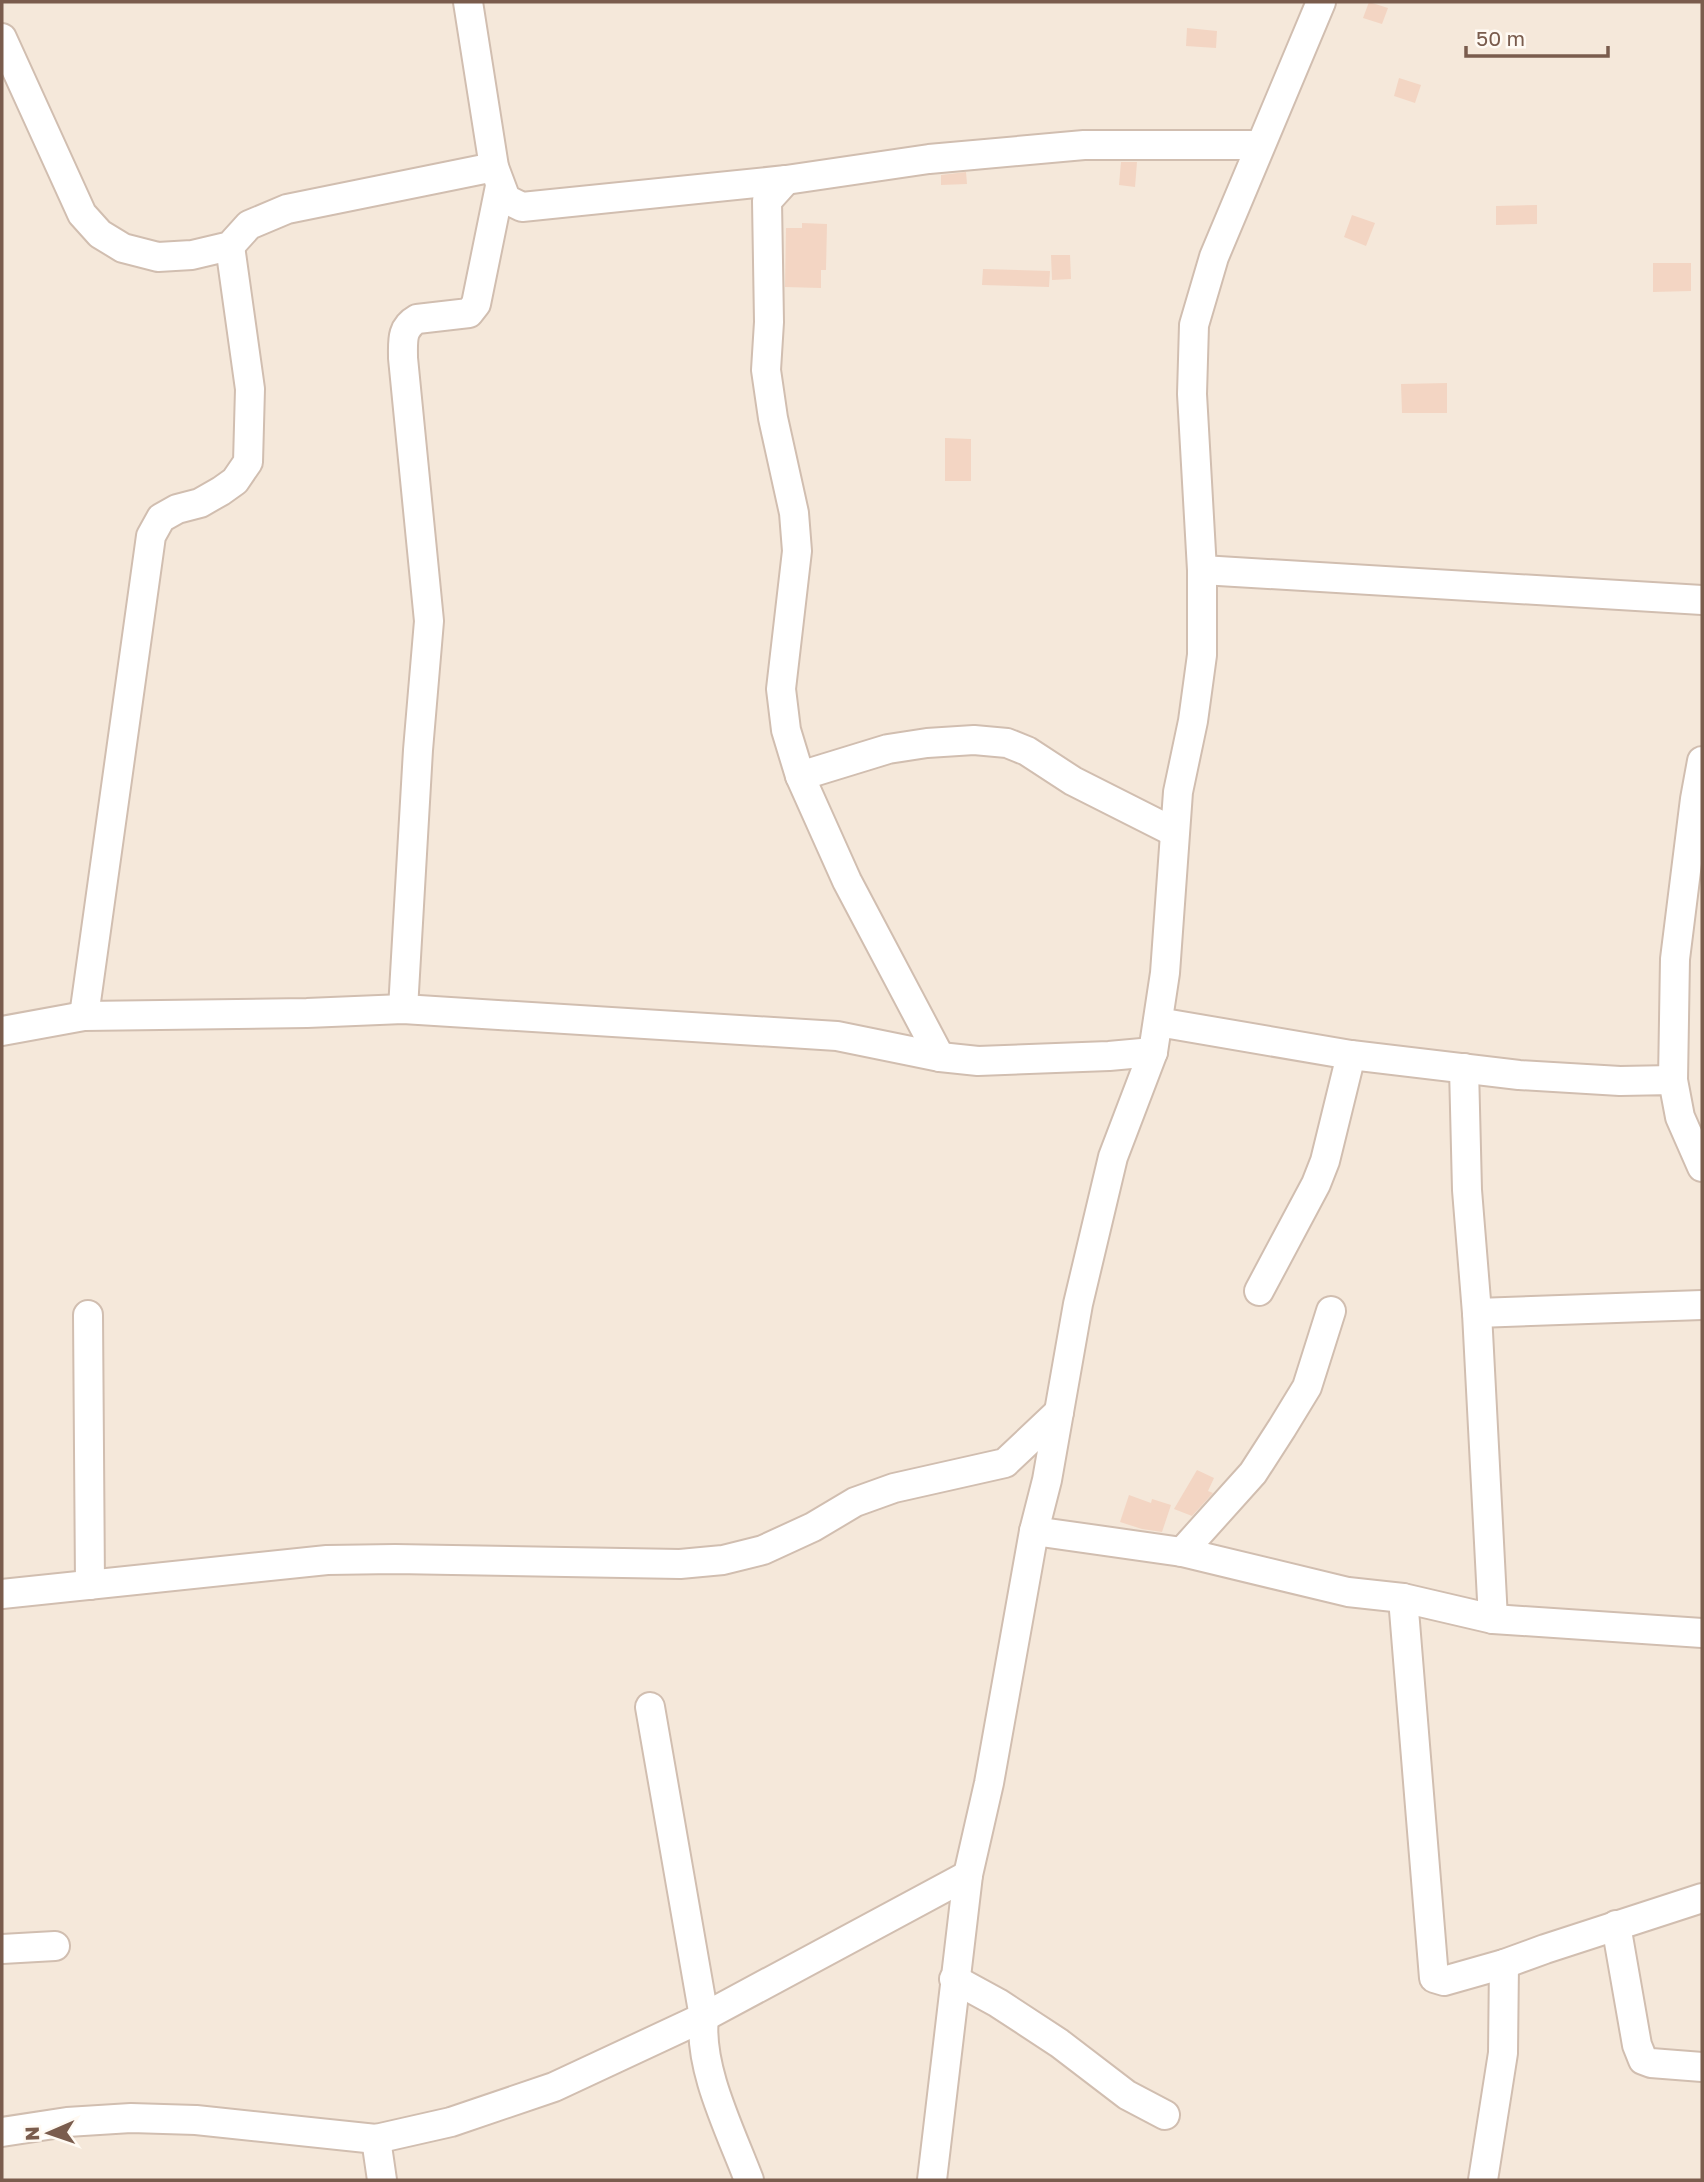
<svg xmlns="http://www.w3.org/2000/svg" width="1704" height="2182" font-family="'Golos Text',sans-serif">
	<rect width="100%" height="100%" fill="#fdf6ec"/>
	<rect fill="#f5e8da" x="2" y="2" width="1700" height="2178"/>
	<g fill="#f3d5c3">
		<polygon points="1369,2 1388,8 1382,24 1363,18"/>
		<polygon points="1187,28 1217,31 1216,48 1186,46"/>
		<polygon points="1399,78 1421,85 1415,103 1394,96"/>
		<polygon points="1121,162 1137,162 1135,187 1119,185"/>
		<polygon points="966,172 967,184 941,185 941,175"/>
		<polygon points="1537,205 1537,224 1496,225 1496,206"/>
		<polygon points="1352,215 1375,223 1366,246 1344,237"/>
		<polygon points="802,223 827,224 826,270 821,270 821,288 785,287 786,228 802,228"/>
		<polygon points="1051,255 1070,255 1071,279 1052,280"/>
		<polygon points="1653,263 1691,263 1691,291 1653,292"/>
		<polygon points="983,269 1050,271 1049,287 982,285"/>
		<polygon points="1447,383 1447,413 1402,413 1401,384"/>
		<polygon points="945,438 971,439 971,481 945,481"/>
		<polygon points="1197,1470 1214,1478 1208,1491 1213,1493 1192,1516 1174,1509"/>
		<polygon points="1129,1495 1151,1503 1152,1499 1171,1505 1162,1532 1142,1529 1120,1522"/>
	</g>
	<g fill="none" stroke-linecap="round" stroke-linejoin="round">
		<defs>
			<g id="minor">
				<polyline points="468,2 494,167 506,199 522,207 786,180 929,159 1084,145 1260,145"/>
				<polyline points="2,38 82,214 100,234 123,248 158,257 192,255 230,246 249,225 287,209 494,167"/>
				<polyline points="786,180 767,201 769,322 766,370 773,418 794,513 797,551 781,689 786,730 800,776 847,881 940,1057"/>
				<polyline points="1202,570 1702,600"/>
				<polyline points="800,776 888,749 927,743 974,740 1007,743 1027,751 1073,781 1174,832"/>
				<path d="M403 1009 418 750 429 621 403 358C403 341 401 328 417 319L469 313 476 304 500 186"/>
				<polyline points="84,1016 151,536 161,518 177,509 200,503 221,491 235,481 248,462 250,389 230,246"/>
				<polyline points="1158,1022 1351,1055 1519,1075 1620,1081 1673,1080 1680,1117 1702,1167"/>
				<polyline points="2,1031 84,1016 307,1013 403,1009 837,1036 940,1057 978,1061 1109,1056 1153,1052"/>
				<polyline points="1464,1068 1467,1190 1477,1313 1493,1619"/>
				<polyline points="1673,1080 1675,959 1695,799 1702,761"/>
				<polyline points="1259,1291 1316,1184 1325,1161 1351,1055"/>
				<polyline points="1477,1313 1702,1305"/>
				<polyline points="88,1315 90,1585"/>
				<polyline points="1034,1531 1182,1552 1348,1592 1403,1598 1493,1619 1702,1633"/>
				<polyline points="1182,1552 1253,1473 1282,1428 1307,1387 1331,1311"/>
				<polyline points="2,1594 327,1560 395,1559 680,1564 723,1560 763,1550 813,1527 855,1502 894,1488 1005,1463 1059,1412"/>
				<polyline points="1403,1598 1434,1978 1444,1981 1504,1964 1545,1949 1702,1898"/>
				<path d="M650 1707 704 2017C698 2068 731 2132 749 2180"/>
				<polyline points="1616,1925 1637,2045 1643,2060 1651,2063 1702,2067"/>
				<polyline points="2,1949 55,1946"/>
				<polyline points="954,1979 998,2003 1059,2043 1127,2095 1165,2115"/>
				<polyline points="2,2132 67,2122 131,2118 196,2120 376,2139 451,2122 554,2087 704,2017 968,1875"/>
				<polyline points="376,2139 382,2180"/>
				<polyline points="932,2180 968,1875 989,1783 1034,1531 1047,1480 1078,1304 1113,1157 1153,1052 1165,973 1178,792 1193,721 1202,655 1202,570 1192,394 1194,325 1214,257 1321,2"/>
				<polyline points="1483,2180 1503,2053 1504,1964"/>
			</g>
		</defs>
		<use href="#minor" stroke="#d1beb0" stroke-width="32"/>
		<use href="#minor" stroke="#fff" stroke-width="28"/>
	</g>
	<rect width="1704" height="2182" fill="none" stroke="#7a5c4d" stroke-width="7"/>
	<g transform="translate(49 2133) rotate(268)" stroke="#fffaf3" stroke-width="5" paint-order="stroke">
	<path d="M0-5L12 26L0 18L-12 26Z" fill="#7a5c4d"/>
	<text y="-10" font-size="19" font-weight="bold" text-anchor="middle" fill="#7a5c4d">N</text>
	</g>
	<path d="M1466 46v10h142v-10" fill="none" stroke="#7a5c4d" stroke-width="3.5"/>
	<text x="1476" y="46" font-size="21" fill="#7a5c4d" stroke="#fffaf3" stroke-width="5" paint-order="stroke">50 m</text>
</svg>
